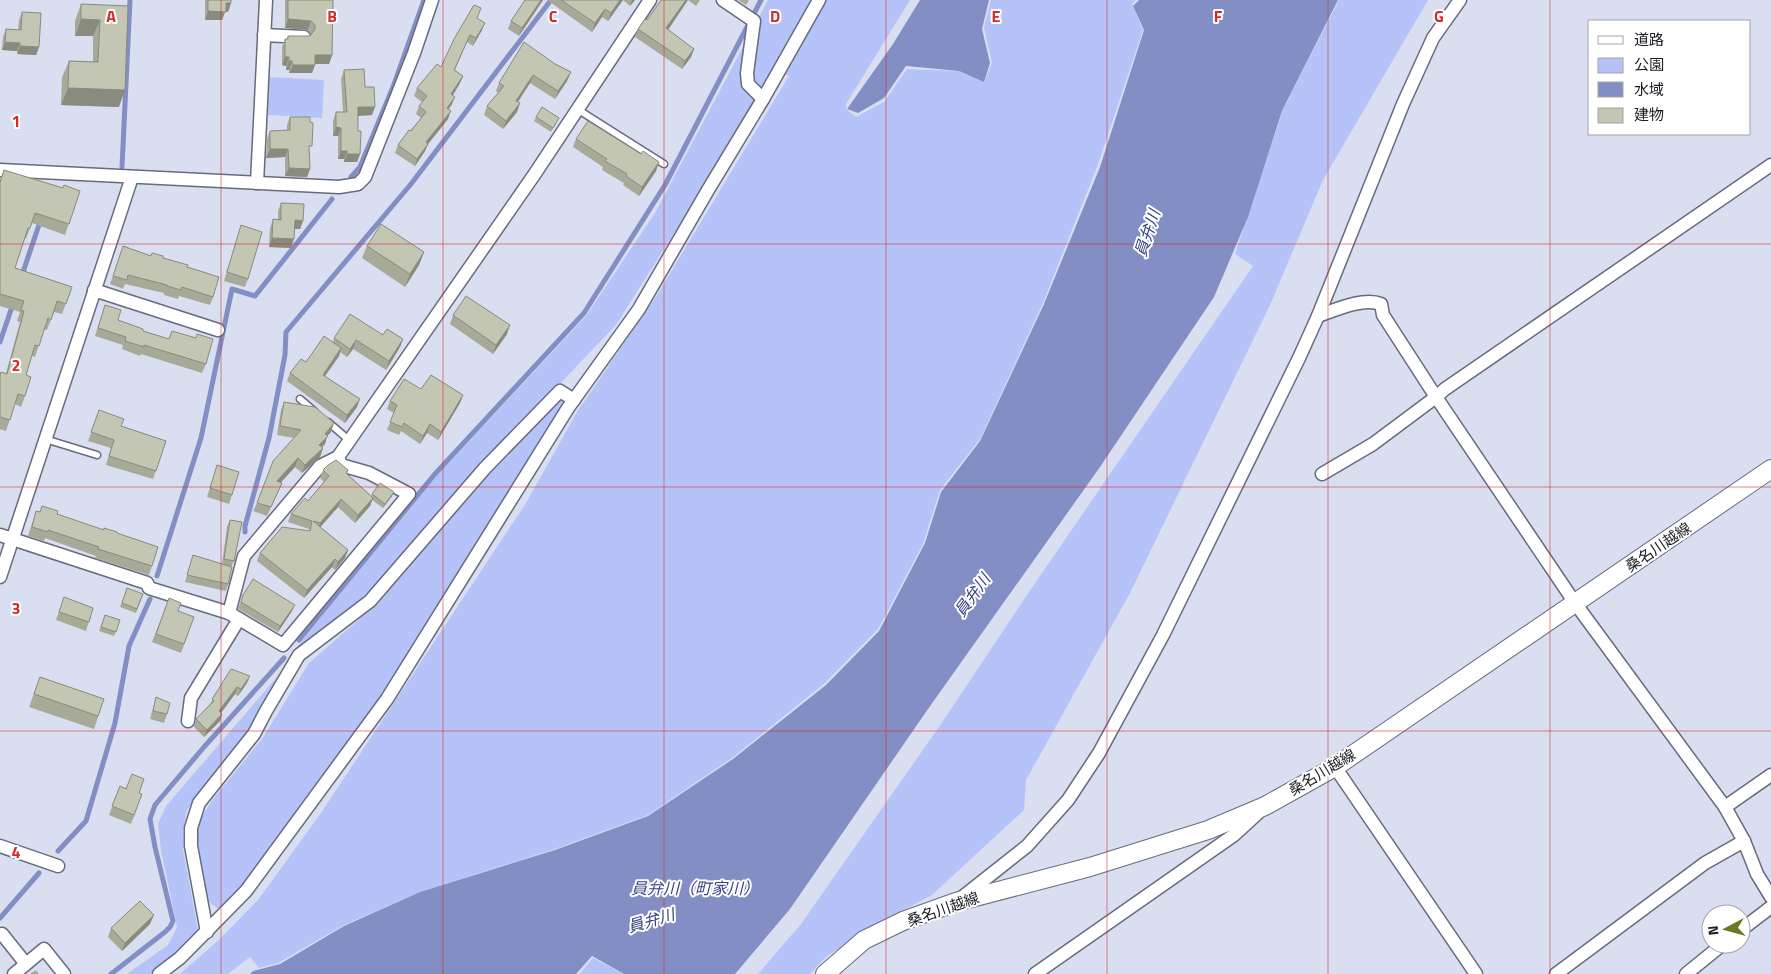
<svg xmlns="http://www.w3.org/2000/svg" width="1771" height="974" font-family="'Titillium Web','Noto Sans JP',sans-serif">
	<rect width="100%" height="100%" fill="#d9def1"/>
	<g fill="#b6c3f8">
		<polygon points="768,0 910,0 846,104 846,109 856,117 884,102 907,69 958,71 984,82 992,63 984,28 991,0 1136,0 1132,4 1143,30 1097,167 1043,303 980,439 940,490 923,544 878,629 825,683 732,758 648,815 555,849 420,892 344,925 278,963 259,968 250,957 228,974 180,974 221,938 258,900 321,813 526,503 577,412 657,295 789,76 777,70 616,325 446,503 380,581 314,643 297,647 416,498 586,316 655,213"/>
		<polygon points="1339,0 1428,0 1323,180 1270,305 1130,593 1026,780 1024,810 932,895 866,930 825,958 810,974 758,974 801,924 941,724 1031,589 1253,266 1235,254 1283,110"/>
		<polygon points="269,77 324,80 322,118 268,115"/>
		<polygon points="560,396 569,401 482,533 384,692 242,888 219,910 207,900 197,837 199,821 213,799 262,739 309,663 378,603 471,491"/>
		<polygon points="277,677 255,728 214,773 187,810 183,830 183,850 198,930 188,942 150,974 127,974 168,945 177,927 161,850 158,824 166,806"/>
		<polygon points="593,958 623,974 580,974"/>
	</g>
	<g fill="#838fc4">
		<polygon points="920,0 989,0 982,29 990,63 984,82 959,71 906,66 884,98 858,113 847,109 893,44"/>
		<polygon points="1139,0 1338,0 1282,111 1248,217 1214,297 1100,467 928,709 790,909 735,974 624,974 592,956 576,974 250,974 253,971 280,964 344,926 420,892 555,850 648,816 733,759 826,685 879,631 925,543 941,492 980,441 1044,304 1100,167 1144,30 1133,6"/>
	</g>
	<g fill="none" stroke-linecap="round" stroke-linejoin="round">
		<g stroke="#838fc4" stroke-width="5">
			<polyline points="122,167 130,0"/>
			<polyline points="351,177 360,167 393,87 424,0"/>
			<polyline points="22,275 41,219"/>
			<polyline points="0,342 13,304"/>
			<polyline points="245,532 245,526 269,438 285,355 286,332 411,184 551,0"/>
			<polyline points="157,576 201,438 232,289 255,296 332,199"/>
			<polyline points="299,640 434,475 584,313 665,185 761,0"/>
			<polyline points="58,851 86,821 115,723 129,646 150,599"/>
			<polyline points="0,918 39,873"/>
			<polyline points="111,974 165,932 170,927 173,921 155,847 150,819 155,805 204,747 284,658"/>
		</g>
		<defs>
			<g id="lane">
				<polyline points="577,109 664,164"/>
				<polyline points="300,399 314,411"/>
				<polyline points="328,422 350,441"/>
				<polyline points="45,439 97,455"/>
			</g>
			<g id="street">
				<polyline points="723,0 754,21 747,73 748,84 763,99"/>
				<polyline points="264,35 304,37"/>
				<polyline points="0,170 339,187 358,184 365,177 414,53 432,0"/>
				<polyline points="257,183 266,0"/>
				<polyline points="94,290 218,330"/>
				<path d="M1318 316C1335 310 1363 297 1381 304L1383 315 1436 397 1575 603 1725 807 1744 841 1757 874 1771 897"/>
				<polyline points="338,457 341,465 369,473 409,494 283,645 229,613 244,556 320,466 338,457 534,175 650,0"/>
				<polyline points="1322,474 1373,444 1436,397 1445,389 1771,165"/>
				<polyline points="0,535 147,583 149,588 229,613"/>
				<polyline points="0,577 132,177"/>
				<polyline points="188,721 191,698 239,619"/>
				<polyline points="1335,767 1476,974"/>
				<polyline points="1725,807 1771,775"/>
				<polyline points="0,846 58,866"/>
				<polyline points="960,899 1027,846 1068,800 1099,753 1163,635 1299,358 1318,316 1403,104 1433,38 1460,0"/>
				<polyline points="1741,930 1771,907"/>
				<polyline points="207,932 191,846 191,828 199,803 254,734 266,711 299,655 370,601 485,468 560,391 574,400"/>
				<polyline points="2,934 26,964 44,949 64,974"/>
				<polyline points="14,974 26,964"/>
				<polyline points="159,974 180,958 246,891 387,699 568,408 639,309 708,190 763,99 819,0"/>
				<polyline points="1035,974 1234,835 1258,813"/>
				<polyline points="1556,974 1705,863 1744,841"/>
				<polyline points="1686,974 1723,944"/>
			</g>
			<polyline id="secondary" points="825,974 864,940 903,921 956,902 1090,867 1208,830 1265,806 1335,767 1771,469"/>
		</defs>
		<use href="#lane" stroke="#676b7c" stroke-width="9"/>
		<use href="#street" stroke="#676b7c" stroke-width="15"/>
		<use href="#secondary" stroke="#676b7c" stroke-width="20"/>
		<use href="#lane" stroke="#fff" stroke-width="6"/>
		<use href="#street" stroke="#fff" stroke-width="12"/>
		<use href="#secondary" stroke="#fff" stroke-width="18"/>
	</g>
	<g fill="#a8aa99">
		<polygon points="205,0 231,0 231,3 228,12 225,12 222,20 205,20"/>
		<polygon points="285,0 333,0 332,55 329,64 315,64 312,73 289,73 289,70 286,70 286,66 282,65 282,47 285,39 287,39 288,36 310,36 311,34 308,30 285,28"/>
		<polygon points="525,0 543,0 519,36 508,29 511,21"/>
		<polygon points="547,0 635,0 630,6 623,0 608,21 602,17 592,32"/>
		<polygon points="661,0 688,0 668,30 694,49 691,57 682,69 635,37 638,29 647,20"/>
		<polygon points="688,0 700,0 696,6"/>
		<polygon points="738,0 749,0 746,5"/>
		<polygon points="81,4 128,6 119,107 61,105 62,77 69,61 93,62 93,36 75,36 75,21"/>
		<polygon points="22,12 39,47 36,55 17,54 17,51 2,50 3,37 6,29 18,30 19,20"/>
		<polygon points="478,18 482,30 473,46 467,42 455,70 463,76 460,83 453,95 452,104 448,110 448,119 428,144 425,151 415,166 395,153 398,145 421,118 416,114 419,106 422,102 414,96 417,88 441,67"/>
		<polygon points="555,64 571,72 567,81 555,99 530,83 518,102 520,103 517,112 503,129 484,115 487,106 498,93 496,91 499,83"/>
		<polygon points="344,70 365,87 372,115 358,116 358,131 360,154 357,162 344,162 344,159 338,159 338,136 333,136 333,121 336,112 343,112 341,79"/>
		<polygon points="290,117 310,154 310,169 307,177 285,176 285,157 266,158 267,139 270,131 287,130 287,125"/>
		<polygon points="536,117 557,122 551,132 534,121"/>
		<polygon points="576,139 641,154 659,162 656,171 639,196 623,185 624,183 602,170 603,167 573,147"/>
		<polygon points="4,170 63,188 80,191 65,235 32,223 26,239 25,238 15,268 72,287 62,314 54,312 47,330 44,329 35,357 32,356 26,375 25,396 21,407 15,404 6,431 0,429 0,374 6,373 20,322 17,321 20,312 0,306 0,180"/>
		<polygon points="281,203 303,221 300,229 295,229 291,248 269,247 270,228 273,219 278,220 278,211"/>
		<polygon points="241,225 248,279 245,287 224,281"/>
		<polygon points="123,246 151,256 163,258 187,267 213,297 210,305 179,296 178,299 164,295 164,293 125,284 123,289 110,284"/>
		<polygon points="367,246 424,252 419,265 405,287 362,258"/>
		<polygon points="105,305 118,320 143,331 206,364 202,373 141,354 140,356 122,349 123,345 95,336"/>
		<polygon points="453,315 507,334 493,354 450,324"/>
		<polygon points="383,335 403,339 400,347 386,370 353,349 347,357 340,352 339,356 325,376 357,407 345,423 287,381 290,373 333,342 334,338"/>
		<polygon points="421,389 463,395 460,403 438,440 427,433 420,444 401,431 399,435 387,430 394,413 387,409 390,401"/>
		<polygon points="284,402 331,432 327,436 325,444 322,447 323,448 320,457 302,473 295,467 280,483 282,483 278,492 267,516 253,511 257,503 294,438 277,435 281,410"/>
		<polygon points="99,410 121,426 166,441 153,479 106,465 111,448 88,441"/>
		<polygon points="217,465 232,495 229,504 207,497"/>
		<polygon points="323,470 348,470 347,474 371,496 372,494 392,496 383,508 372,500 370,506 355,523 338,507 320,527 348,550 345,558 335,570 332,567 304,598 257,561 260,553 309,531 309,529 288,522 291,514 308,501 324,482 320,478"/>
		<polygon points="42,506 57,514 103,530 117,533 158,547 149,575 95,558 96,556 45,538 44,541 28,536 36,511 40,512"/>
		<polygon points="230,520 234,561 231,567 228,584 226,591 185,582 193,555 222,564 227,527"/>
		<polygon points="127,588 143,594 136,613 120,607"/>
		<polygon points="243,595 292,611 278,632 238,609"/>
		<polygon points="64,597 93,608 86,631 56,620"/>
		<polygon points="169,598 178,611 194,617 181,653 152,642"/>
		<polygon points="105,615 120,620 114,636 99,631"/>
		<polygon points="40,677 104,699 94,729 29,707"/>
		<polygon points="247,683 238,696 235,694 221,713 222,714 220,721 204,737 194,727 196,719 210,704 216,693"/>
		<polygon points="156,697 167,714 164,723 150,719"/>
		<polygon points="120,786 139,793 139,803 131,824 109,815"/>
		<polygon points="150,924 122,951 108,937 111,928"/>
	</g>
	<g fill="#888b7d">
		<polygon points="541,0 543,0 519,36 522,28"/>
		<polygon points="620,0 623,0 608,21 611,13"/>
		<polygon points="632,0 635,0 630,6"/>
		<polygon points="686,0 688,0 663,37 666,28"/>
		<polygon points="226,3 231,3 228,12 225,12 222,20 205,20 208,11"/>
		<polygon points="605,9 602,17 592,32 595,23"/>
		<polygon points="81,19 100,20 93,36 75,36"/>
		<polygon points="288,19 311,21 308,30 285,28"/>
		<polygon points="485,23 482,30 473,46 476,38"/>
		<polygon points="5,42 20,43 17,51 2,50"/>
		<polygon points="20,46 39,47 36,55 17,54"/>
		<polygon points="694,49 691,57 682,69 685,61"/>
		<polygon points="315,55 332,55 329,64 312,64"/>
		<polygon points="285,57 289,57 286,66 282,65"/>
		<polygon points="289,61 292,61 289,70 286,70"/>
		<polygon points="293,65 315,65 312,73 289,73"/>
		<polygon points="571,72 567,81 555,99 558,91"/>
		<polygon points="533,75 530,83 513,109 516,101"/>
		<polygon points="463,76 460,83 449,102 451,94"/>
		<polygon points="68,88 125,90 119,107 61,105"/>
		<polygon points="455,97 452,104 444,116 447,108"/>
		<polygon points="520,103 517,112 503,129 506,121"/>
		<polygon points="358,107 375,107 372,115 355,116"/>
		<polygon points="451,111 448,119 428,144 425,151 415,166 417,159 426,142"/>
		<polygon points="336,127 341,128 338,136 333,136"/>
		<polygon points="270,149 288,149 285,157 266,158"/>
		<polygon points="341,151 347,151 344,159 338,159"/>
		<polygon points="347,154 360,154 357,162 344,162"/>
		<polygon points="659,162 656,171 639,196 642,187"/>
		<polygon points="289,168 310,169 307,177 285,176"/>
		<polygon points="295,220 303,221 300,229 292,229"/>
		<polygon points="272,238 294,239 291,248 269,247"/>
		<polygon points="424,252 419,265 405,287 410,274"/>
		<polygon points="510,325 507,334 493,354 496,345"/>
		<polygon points="403,339 400,347 386,370 389,361"/>
		<polygon points="356,340 353,349 347,357 350,349"/>
		<polygon points="341,348 339,356 320,383 323,375"/>
		<polygon points="463,395 460,403 438,440 441,432"/>
		<polygon points="360,399 357,407 345,423 347,415"/>
		<polygon points="334,423 331,432 327,436 325,444 316,453 319,445 325,434"/>
		<polygon points="430,424 427,433 420,444 423,436"/>
		<polygon points="323,448 320,457 302,473 305,465"/>
		<polygon points="298,458 295,467 274,490 277,481"/>
		<polygon points="394,492 392,496 383,508 385,504"/>
		<polygon points="373,498 370,506 355,523 358,515"/>
		<polygon points="341,499 338,507 317,531 320,523"/>
		<polygon points="348,550 345,558 335,570 338,562"/>
		<polygon points="335,559 332,567 304,598 307,590"/>
		<polygon points="295,605 292,611 278,632 280,626"/>
		<polygon points="250,676 247,683 238,696 241,689"/>
		<polygon points="237,687 235,694 217,718 219,711"/>
		<polygon points="222,714 220,721 204,737 207,730"/>
		<polygon points="154,915 150,924 122,951 125,943"/>
	</g>
	<g fill="#c3c6b2" stroke="#888b7d">
		<polygon points="208,0 231,0 231,3 226,3 226,12 208,11"/>
		<polygon points="288,0 333,0 332,55 315,55 315,65 293,65 292,61 289,61 289,57 285,57 285,39 288,39 288,36 310,36 315,29 315,25 311,21 288,19"/>
		<polygon points="525,0 541,0 522,28 511,21"/>
		<polygon points="561,0 620,0 611,13 605,9 595,23"/>
		<polygon points="661,0 686,0 666,28 694,49 685,61 638,29 645,19 647,20"/>
		<polygon points="81,4 128,6 125,90 68,88 69,61 98,62 100,20 81,19"/>
		<polygon points="474,5 481,8 477,18 485,23 476,38 470,35 454,70 463,76 451,94 455,97 447,108 451,111 426,142 428,144 417,159 398,145 409,130 411,131 426,112 419,106 427,96 417,88 437,64 441,67 454,39"/>
		<polygon points="22,12 41,13 39,47 20,46 20,43 5,42 6,29 21,30"/>
		<polygon points="524,42 555,64 571,72 558,91 533,75 516,101 520,103 506,121 487,106 504,86 499,83"/>
		<polygon points="364,69 365,87 374,87 375,107 358,107 358,131 361,131 360,154 347,154 347,151 341,151 341,128 336,127 336,112 347,112 344,70"/>
		<polygon points="542,107 559,118 553,128 536,117"/>
		<polygon points="290,117 310,117 310,122 313,123 312,146 309,146 310,169 289,168 288,149 270,149 270,131 290,130"/>
		<polygon points="588,121 641,154 643,151 659,162 642,187 626,176 627,174 605,161 607,159 576,139"/>
		<polygon points="4,170 63,188 64,185 80,191 69,224 35,213 30,228 28,228 15,268 72,287 66,304 57,301 51,320 48,318 39,346 35,345 26,375 31,377 25,396 18,394 10,420 0,417 0,375 1,372 7,374 24,311 21,310 24,301 0,294 0,183"/>
		<polygon points="281,203 304,204 303,221 295,220 294,239 272,238 273,219 281,220"/>
		<polygon points="381,224 424,252 410,274 367,246"/>
		<polygon points="241,225 262,232 248,279 227,272"/>
		<polygon points="123,246 151,256 152,253 163,256 163,258 188,265 187,267 219,277 213,297 182,287 181,290 167,286 167,285 128,275 127,280 113,276"/>
		<polygon points="466,296 510,325 496,345 453,315"/>
		<polygon points="105,305 121,310 118,320 143,329 143,331 169,339 172,331 196,338 197,334 213,339 206,364 144,345 144,347 125,341 126,337 98,328"/>
		<polygon points="350,314 383,335 387,329 403,339 389,361 356,340 350,349 334,338"/>
		<polygon points="324,336 341,348 323,375 360,399 347,415 290,373 301,359 306,362"/>
		<polygon points="431,375 463,395 441,432 430,424 423,436 404,423 402,427 390,422 397,405 390,401 404,379 421,389"/>
		<polygon points="284,402 315,407 334,423 325,434 328,436 319,445 323,448 305,465 298,458 277,481 282,483 271,507 257,503 273,461 301,430 280,426"/>
		<polygon points="99,410 124,419 121,426 166,441 156,471 109,456 114,440 91,432"/>
		<polygon points="336,460 348,470 346,473 373,498 358,515 341,499 320,523 313,521 348,550 338,562 335,559 307,590 260,553 282,527 310,531 312,521 291,514 305,498 308,501 329,476 323,470 328,465"/>
		<polygon points="217,465 239,472 232,495 210,488"/>
		<polygon points="380,483 394,492 385,504 372,494"/>
		<polygon points="42,506 58,511 57,514 104,530 104,528 117,532 117,533 158,547 152,566 98,549 99,547 48,530 48,532 32,527 36,511 40,512"/>
		<polygon points="230,520 242,522 234,561 224,559"/>
		<polygon points="193,555 232,567 228,584 187,575"/>
		<polygon points="253,579 295,605 280,626 241,602 243,595"/>
		<polygon points="127,588 143,594 137,609 122,603"/>
		<polygon points="64,597 93,608 89,622 59,612"/>
		<polygon points="169,598 181,603 178,611 194,617 184,644 156,634"/>
		<polygon points="105,615 120,620 116,632 101,627"/>
		<polygon points="231,669 250,676 241,689 237,687 219,711 222,714 207,730 196,719 214,701 212,699 216,693"/>
		<polygon points="40,677 104,699 98,716 34,694"/>
		<polygon points="156,697 170,703 167,714 153,711"/>
		<polygon points="132,774 144,779 139,793 142,794 134,815 112,806 120,786 126,789"/>
		<polygon points="140,901 154,915 125,943 111,928"/>
		<polygon points="36,971 38,974 31,974"/>
	</g>
	<path fill="none" stroke="#d62828" stroke-width="1" stroke-opacity="0.55" d="M221 0V974M443 0V974M664 0V974M886 0V974M1107 0V974M1328 0V974M1550 0V974M0 244H1771M0 487H1771M0 731H1771"/>
	<g text-anchor="middle" dominant-baseline="central" stroke-width="4" stroke-linejoin="round" paint-order="stroke">
		<g font-size="15" fill="#1a1c23" stroke="#fff">
			<text transform="translate(1658 547) rotate(-34)">桑名川越線</text>
			<text transform="translate(1322 772) rotate(-31)">桑名川越線</text>
			<text transform="translate(943 909) rotate(-19)">桑名川越線</text>
		</g>
		<g font-size="16" font-style="italic" fill="#374082" stroke="#fff">
			<text transform="translate(1147 233) rotate(-72)">員弁川</text>
			<text transform="translate(972 595) rotate(-54)">員弁川</text>
			<text x="695" y="888">員弁川（町家川）</text>
			<text transform="translate(651 920) rotate(-16)">員弁川</text>
		</g>
	</g>
	<g font-size="16" text-anchor="middle" font-weight="bold" fill="#d62828" stroke="#fff" stroke-width="4" stroke-linejoin="round" paint-order="stroke">
		<text x="111" y="22">A</text>
		<text x="332" y="22">B</text>
		<text x="553" y="22">C</text>
		<text x="775" y="22">D</text>
		<text x="996" y="22">E</text>
		<text x="1218" y="22">F</text>
		<text x="1439" y="22">G</text>
		<text x="16" y="127">1</text>
		<text x="16" y="371">2</text>
		<text x="16" y="614">3</text>
		<text x="16" y="858">4</text>
	</g>
	<rect x="1588" y="20" width="162" height="115" fill="#ffffff" stroke="#a3a4a7"/>
	<rect x="1598" y="36" width="25" height="8" fill="#ffffff" stroke="#a3a4a7"/>
	<text x="1634" y="45" font-size="15" fill="#1a1c23">道路</text>
	<rect x="1598" y="58" width="25" height="15" fill="#b6c3f8" stroke="#a3a4a7"/>
	<text x="1634" y="70" font-size="15" fill="#1a1c23">公園</text>
	<rect x="1598" y="82" width="25" height="15" fill="#838fc4" stroke="#a3a4a7"/>
	<text x="1634" y="95" font-size="15" fill="#1a1c23">水域</text>
	<rect x="1598" y="108" width="25" height="15" fill="#c3c6b2" stroke="#a3a4a7"/>
	<text x="1634" y="120" font-size="15" fill="#1a1c23">建物</text>
	<g transform="translate(1726 929) rotate(264)"><circle r="24" fill="#ffffff" stroke="#a3a4a7"/>
	<path d="M0-4L9 19L0 12L-9 19Z" fill="#6f7721"/>
	<text y="-8" font-size="14" font-weight="bold" text-anchor="middle" fill="#1a1c23">N</text>
	</g>
</svg>
